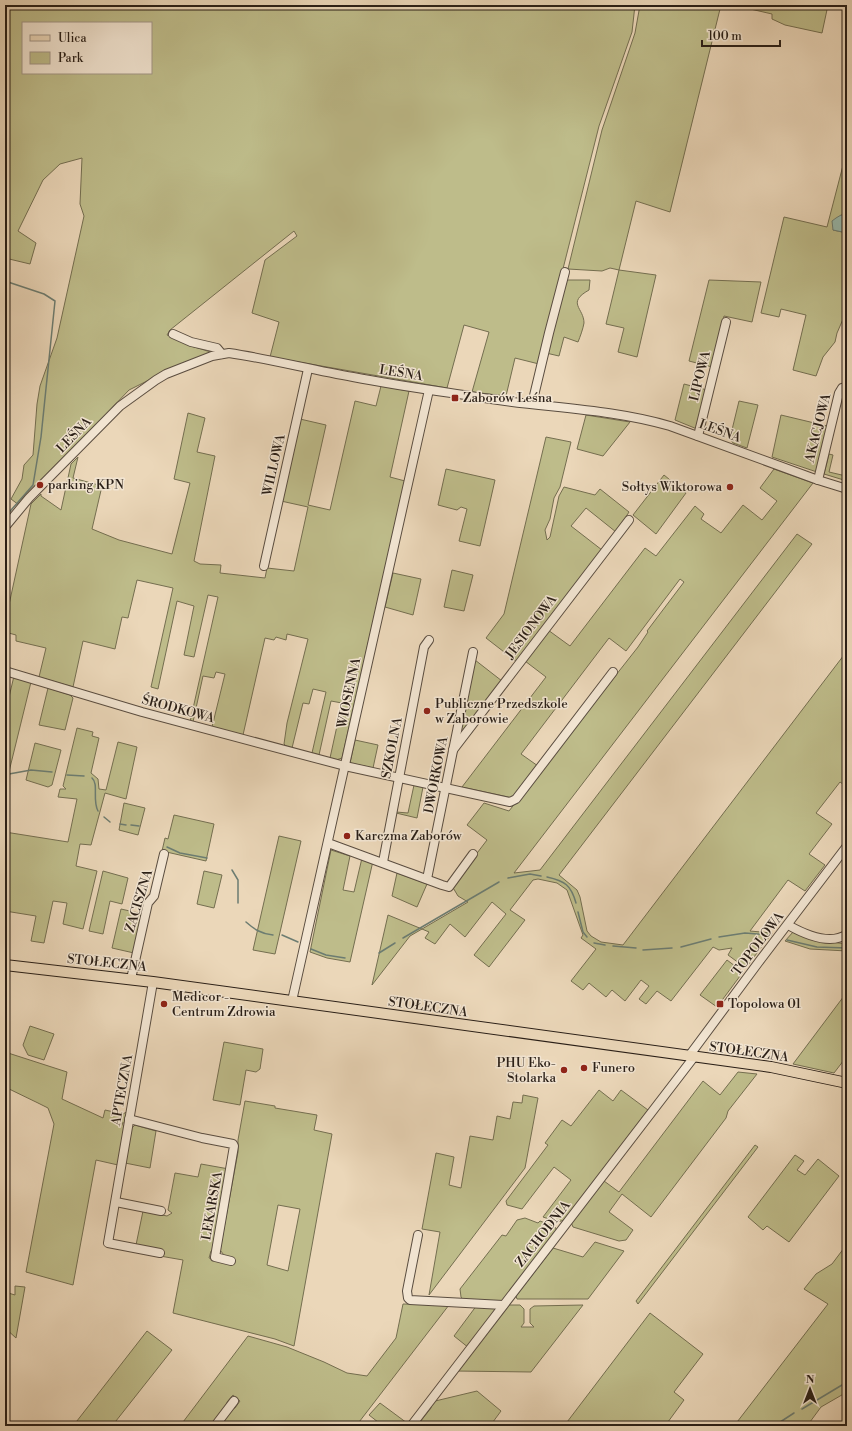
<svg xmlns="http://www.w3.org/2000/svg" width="852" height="1431" font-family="'Libre Bodoni',serif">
	<rect width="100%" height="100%" fill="#ebd7b9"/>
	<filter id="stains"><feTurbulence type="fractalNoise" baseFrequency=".005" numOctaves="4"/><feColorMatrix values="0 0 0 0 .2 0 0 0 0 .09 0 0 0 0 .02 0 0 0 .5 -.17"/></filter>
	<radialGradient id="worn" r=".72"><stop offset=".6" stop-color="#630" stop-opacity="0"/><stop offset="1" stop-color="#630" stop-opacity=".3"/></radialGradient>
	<g fill="#bebc8a" stroke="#746e50" fill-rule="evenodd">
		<path d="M5 5H635L632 32 599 126 539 364 515 358 506 396 472 392 489 332 464 325 447 388 270 357 279 322 252 313 265 260 297 236 294 231 170 330 167 335 191 346 214 353 157 376 129 390 19 505 11 499 22 479 24 465 33 455 37 404 40 386 57 338 84 216 80 204 82 158 60 164 43 180 18 231 36 243 30 264 5 258ZM23 23H151V73H23Z"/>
		<polygon points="640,5 721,5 670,212 636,201 619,270 656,275 637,357 618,352 624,328 606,324 619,270 610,268 602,271 568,269 602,130 635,33"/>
		<polygon points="733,5 828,5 822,33 785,25 772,19 772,14"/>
		<polygon points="847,150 847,216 841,215 833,230 847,233 847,310 837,333 835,342 823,357 816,376 793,370 806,315 781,309 779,317 761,313 784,217 827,227"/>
		<path d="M565 280H590L589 290C566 303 584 308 584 323 583 329 580 337 578 342L564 337 559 356 546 353Z"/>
		<polygon points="709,280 761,282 752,322 724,316 712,367 689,361"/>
		<polygon points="684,384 707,390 697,429 675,420"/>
		<polygon points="381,386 409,391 390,477 405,481 342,758 336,760 330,758 342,703 331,701 319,755 312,753 326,692 313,689 309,704 303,703 292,748 286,746 284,744 287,723 308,639 287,634 286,640 276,637 274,640 265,638 243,735 212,727 225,674 216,672 214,678 203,676 193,722 190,722 218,597 208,595 194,657 184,655 194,606 177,601 158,689 151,687 173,588 137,580 128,618 122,617 115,649 83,641 73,687 39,677 46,648 16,641 16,635 5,632 5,623 31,504 41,494 41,496 61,510 71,464 78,457 73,478 102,486 92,529 119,540 172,554 190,483 174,479 188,413 205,418 197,452 215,456 194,561 200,564 221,565 220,573 265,578 267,568 294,571 308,507 281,501 300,419 326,425 308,505 330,510 355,401 376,406"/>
		<polygon points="739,401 758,405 747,448 733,443 730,438"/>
		<polygon points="586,415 630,422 603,456 577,449"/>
		<polygon points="781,415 827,426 817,472 772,457"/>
		<polygon points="546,437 571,442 560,487 554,498 550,519 545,530 547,540 550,537 559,496 564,487 595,495 600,489 629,512 616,532 586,508 571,526 602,550 517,662 486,638 504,614"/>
		<polygon points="829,454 833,455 829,472 846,476 847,474 847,481 824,474"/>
		<polygon points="446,469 495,480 480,546 459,541 467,509 461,507 457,510 438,505"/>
		<polygon points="774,469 813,483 514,873 540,870 797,534 812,544 559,875 577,890 580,897 587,931 591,936 601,942 623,945 847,651 847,787 840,782 816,813 832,824 809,854 825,865 805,891 788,880 750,931 772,933 748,965 743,966 728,955 732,948 719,950 713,947 671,1001 657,991 646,1004 639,999 649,986 641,980 625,1001 612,990 606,997 589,983 583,990 571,981 596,949 581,938 583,935 567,890 557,883 538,879 533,880 510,910 525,920 489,967 474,955 506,914 492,902 465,937 450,924 435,944 425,938 429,932 422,929 410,936 372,985 388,915 422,929 468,902 458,896 452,886 487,840 467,825 484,803 509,811 638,647 648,632 647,631 684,582 680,579 626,651 609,638 521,754 538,766 513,798 462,787 546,677 525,661 548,630 570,646 645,548 656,556 695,506 704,514 701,519 721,533 743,505 762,520 777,501 760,488"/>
		<polygon points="664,475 686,493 656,534 633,515"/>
		<polygon points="452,570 473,575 464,611 444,607"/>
		<polygon points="393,573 421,579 413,615 385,607"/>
		<polygon points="475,660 502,681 462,733 460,732"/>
		<polygon points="14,676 31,682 5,788 5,714"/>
		<polygon points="48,688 70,695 73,698 65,730 39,725"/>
		<polygon points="77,728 93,732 92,736 99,738 91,773 98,779 99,789 106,790 118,742 137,747 126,799 105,793 91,845 80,844 76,866 97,871 83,929 63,924 67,903 53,901 44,943 31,941 36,916 5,911 5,832 68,842 77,799 58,797 60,789 66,789 63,786"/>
		<polygon points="355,740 378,745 373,768 350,763"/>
		<polygon points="35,743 61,750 52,785 48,787 26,780"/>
		<polygon points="414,785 423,787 417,818 396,813 396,812 408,813"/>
		<polygon points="124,803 145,808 138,835 119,830"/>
		<polygon points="174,815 214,824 206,861 162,851 165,838 168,839"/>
		<polygon points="279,836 301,841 275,954 253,950"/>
		<polygon points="331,850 350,856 343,890 354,892 362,858 373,861 350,962 327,958 310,952"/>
		<polygon points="103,871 128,878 122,904 110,901 103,934 89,931"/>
		<polygon points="204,871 222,875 214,908 197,904"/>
		<polygon points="397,873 427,884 417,907 392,896"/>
		<polygon points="121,909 143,914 134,953 112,948"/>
		<polygon points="793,932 814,940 847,944 847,951 810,949 785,941"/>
		<polygon points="727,960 743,972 717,1007 700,995"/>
		<polygon points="847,992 847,1056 834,1073 793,1064"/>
		<polygon points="30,1026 54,1034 44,1060 28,1055 23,1045"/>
		<polygon points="224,1042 263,1049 260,1069 256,1072 246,1070 240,1105 213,1100"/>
		<polygon points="5,1052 67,1072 62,1099 103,1118 105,1110 123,1114 128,1111 126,1123 122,1123 124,1127 118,1165 96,1160 73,1285 26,1272 54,1124 48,1108 38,1103 5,1087"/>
		<polygon points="738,1072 757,1074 728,1111 726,1118 651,1217 622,1194 609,1212 633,1230 626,1240 619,1241 573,1227 571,1222 604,1181 619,1192 703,1081 720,1095"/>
		<polygon points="599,1090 613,1101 621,1090 648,1110 564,1220 558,1222 543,1217 571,1180 554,1167 522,1209 507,1205 506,1201 548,1145 545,1143 562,1120 571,1126"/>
		<polygon points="523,1095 538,1098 525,1168 429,1295 440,1232 422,1229 436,1153 454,1157 449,1185 461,1188 470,1136 493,1140 497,1116 510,1119 513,1102 522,1103"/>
		<path d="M245 1101 275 1106V1108L317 1115 314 1130 332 1134 294 1346 275 1339 173 1313 183 1260 160 1256 136 1245 143 1211 167 1216 172 1213 168 1210 175 1173 198 1177 201 1164 229 1169 214 1249 211 1251 209 1258 231 1264 220 1250 238 1152V1140ZM278 1205 300 1209 288 1271 267 1265Z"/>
		<polygon points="135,1125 156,1131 150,1168 125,1163 131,1129"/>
		<polygon points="755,1145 758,1147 638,1304 636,1301"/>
		<polygon points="795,1155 804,1161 797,1170 805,1175 818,1159 839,1176 789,1242 767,1226 763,1230 748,1217"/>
		<polygon points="525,1218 538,1223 540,1221 555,1227 557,1231 503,1300 501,1302 463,1300 461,1297 460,1289 502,1235 506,1236 517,1220"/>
		<polygon points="595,1242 624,1251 588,1299 517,1299 516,1296 553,1248 583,1257"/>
		<polygon points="847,1244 847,1304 843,1309 847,1312 847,1392 821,1407 807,1426 734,1426 828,1304 804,1289 816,1274 832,1264"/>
		<polygon points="15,1286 25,1287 16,1338 5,1328 5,1292 15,1295"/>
		<polygon points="403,1304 449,1305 356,1426 219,1426 232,1409 235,1408 240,1401 233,1395 227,1402 227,1405 211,1426 180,1426 248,1336 287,1347 324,1362 347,1373 367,1376 396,1338"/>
		<polygon points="477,1305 497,1306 498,1310 469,1348 454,1336"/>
		<polygon points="505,1305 520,1305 524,1309 524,1323 521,1327 534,1327 530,1323 530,1309 534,1306 583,1305 531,1372 455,1371"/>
		<polygon points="650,1313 703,1354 674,1392 684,1400 665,1426 564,1426"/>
		<polygon points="147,1331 172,1350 112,1426 73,1426"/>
		<polygon points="477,1391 501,1411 490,1426 420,1426 420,1422 431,1408 431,1402"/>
		<polygon points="380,1403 407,1423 405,1426 383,1426 369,1415"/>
	</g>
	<polygon fill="#98baad" stroke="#6c7c71" points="841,215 847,216 847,233 833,230 832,221 836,218"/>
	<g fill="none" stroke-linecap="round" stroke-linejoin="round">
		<g stroke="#6c7c71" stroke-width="1.5">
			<polyline points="5,281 44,294 55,301 41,437 33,485 5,517"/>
			<polyline points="9,774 31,770 52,772"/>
			<polyline points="67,775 84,776"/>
			<path d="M92 778C99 784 92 800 98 811"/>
			<polyline points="104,817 110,822"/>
			<polyline points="120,824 126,825"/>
			<polyline points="131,825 139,826"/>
			<polyline points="167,847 180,853 207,858"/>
			<polyline points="232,870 238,880 238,903"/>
			<path d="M547 877C565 881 571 885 576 903"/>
			<polyline points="508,878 530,874 541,876"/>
			<polyline points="578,912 583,932 587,937"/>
			<path d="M246 922C254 929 261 934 273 935"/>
			<polyline points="282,935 298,942"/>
			<polyline points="719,937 745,933 771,935"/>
			<polyline points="403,938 499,882"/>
			<polyline points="787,940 817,947 847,948"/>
			<polyline points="594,943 605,945"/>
			<polyline points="613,946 636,948"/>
			<polyline points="681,947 711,939"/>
			<polyline points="311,949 326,955 345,958"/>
			<polyline points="643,950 672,948"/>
			<polyline points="379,953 395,943"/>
			<polyline points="802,1409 847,1382"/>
			<polyline points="774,1426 794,1413"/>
		</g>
		<defs>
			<g id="minor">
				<polyline points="173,334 191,342 217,348 222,354"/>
				<polyline points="532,404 549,333 565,272"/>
				<polyline points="698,436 726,322"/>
				<polyline points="818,480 839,393 842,388 847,387"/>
				<path d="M5 527 29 498 120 406 156 380 166 374 212 356 229 353C270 359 312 370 353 377 399 386 445 392 491 399 550 408 612 409 670 426L818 480 847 489"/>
				<polyline points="264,566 308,369"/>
				<polyline points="5,671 142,712 345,766 510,802 516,799 613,672"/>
				<polyline points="453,750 629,520"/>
				<polyline points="328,843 442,885 449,887 473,854"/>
				<polyline points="383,862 424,647 429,640"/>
				<polyline points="427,879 473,652"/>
				<path d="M788 925C804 934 830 946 847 934"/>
				<polyline points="131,979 148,903 154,896 164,854"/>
				<polyline points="153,982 108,1243 160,1253"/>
				<polyline points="292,1001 429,390"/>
				<polyline points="689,1056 761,959 847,846"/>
				<polyline points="129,1119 202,1138 233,1144 234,1146 215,1257 231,1261"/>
				<polyline points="116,1202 161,1211"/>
				<polyline points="418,1235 407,1291 408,1298 410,1300 503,1305"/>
				<polyline points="215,1426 234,1401"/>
				<polyline points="411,1426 694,1057"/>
			</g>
			<polyline id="major" points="5,965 153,982 771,1067 847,1083"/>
		</defs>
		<use href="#minor" stroke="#5a4d40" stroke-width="10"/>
		<use href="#major" stroke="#2a1f17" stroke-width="12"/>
		<use href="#minor" stroke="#f2e5d2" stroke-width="8"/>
		<use href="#major" stroke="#ebd7b9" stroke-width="10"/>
	</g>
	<g fill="#8f2418" stroke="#f2e5d2" stroke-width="1.5">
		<rect x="451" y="394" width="8" height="8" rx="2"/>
		<circle cx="40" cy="485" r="4"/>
		<circle cx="730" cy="487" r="4"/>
		<circle cx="427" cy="711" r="4"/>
		<circle cx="347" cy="836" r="4"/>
		<circle cx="164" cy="1004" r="4"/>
		<rect x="716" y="1000" width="8" height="8" rx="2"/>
		<circle cx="584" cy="1068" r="4"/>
		<circle cx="564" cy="1070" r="4"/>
	</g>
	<g text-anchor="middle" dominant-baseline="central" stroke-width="3" stroke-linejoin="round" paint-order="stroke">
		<g font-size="13" fill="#2a1f17" stroke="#f2e5d2">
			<text transform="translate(401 373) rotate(9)">LEŚNA</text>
			<text transform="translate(700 376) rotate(-76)">LIPOWA</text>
			<text transform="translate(818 428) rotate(-76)">AKACJOWA</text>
			<text transform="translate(720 431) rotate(20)">LEŚNA</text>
			<text transform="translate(74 435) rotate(-46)">LEŚNA</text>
			<text transform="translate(274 465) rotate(-77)">WILLOWA</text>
			<text transform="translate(531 627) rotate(-53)">JESIONOWA</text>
			<text transform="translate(349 693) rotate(-78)">WIOSENNA</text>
			<text transform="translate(178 709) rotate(15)">ŚRODKOWA</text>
			<text transform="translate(392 748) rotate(-79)">SZKOLNA</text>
			<text transform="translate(436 775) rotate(-79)">DWORKOWA</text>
			<text transform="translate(139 901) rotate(-73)">ZACISZNA</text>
			<text transform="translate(758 944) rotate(-53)">TOPOLOWA</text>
			<text transform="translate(107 963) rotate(6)">STOŁECZNA</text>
			<text transform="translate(428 1007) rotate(8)">STOŁECZNA</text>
			<text transform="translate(749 1052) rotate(8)">STOŁECZNA</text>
			<text transform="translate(122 1090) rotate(-80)">APTECZNA</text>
			<text transform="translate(212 1206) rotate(-80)">LEKARSKA</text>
			<text transform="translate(543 1234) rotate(-52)">ZACHODNIA</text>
		</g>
		<g font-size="13" fill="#2a1f17" stroke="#f2e5d2" text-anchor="start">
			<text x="463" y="398">Zaborów Leśna</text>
			<text x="48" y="485">parking KPN</text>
			<text x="722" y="487" text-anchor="end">Sołtys Wiktorowa</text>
			<text x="435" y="704">Publiczne Przedszkole<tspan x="435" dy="15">w Zaborowie</tspan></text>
			<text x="355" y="836">Karczma Zaborów</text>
			<text x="172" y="997">Medicor -<tspan x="172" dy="15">Centrum Zdrowia</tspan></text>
			<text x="728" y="1004">Topolowa 01</text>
			<text x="556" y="1063" text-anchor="end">PHU Eko-<tspan x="556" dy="15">Stolarka</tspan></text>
			<text x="592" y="1068">Funero</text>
		</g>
	</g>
	<rect width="852" height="1431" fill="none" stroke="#ebd7b9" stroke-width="20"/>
	<rect x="6" y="6" width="840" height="1419" fill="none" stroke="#2a1f17" stroke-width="2"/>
	<rect x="10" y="10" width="832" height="1411" fill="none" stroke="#2a1f17"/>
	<rect x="22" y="22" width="130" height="52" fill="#f2e5d2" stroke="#a29687"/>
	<rect x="30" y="35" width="20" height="6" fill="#ebd7b9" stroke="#a29687"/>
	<text x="58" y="42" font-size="12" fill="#2a1f17">Ulica</text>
	<rect x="30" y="52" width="20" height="12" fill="#bebc8a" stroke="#a29687"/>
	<text x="58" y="62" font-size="12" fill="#2a1f17">Park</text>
	<g transform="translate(810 1389)" stroke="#f2e5d2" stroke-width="3" paint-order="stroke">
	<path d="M0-3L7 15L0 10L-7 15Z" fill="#2a1f17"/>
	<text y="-6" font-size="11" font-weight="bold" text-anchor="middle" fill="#2a1f17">N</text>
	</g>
	<path d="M702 40v6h78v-6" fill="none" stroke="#2a1f17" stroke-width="2"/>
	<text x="708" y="40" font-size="12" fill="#2a1f17" stroke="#f2e5d2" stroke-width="3" paint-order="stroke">100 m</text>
	<rect width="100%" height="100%" filter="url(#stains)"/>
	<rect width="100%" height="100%" fill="url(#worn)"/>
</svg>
